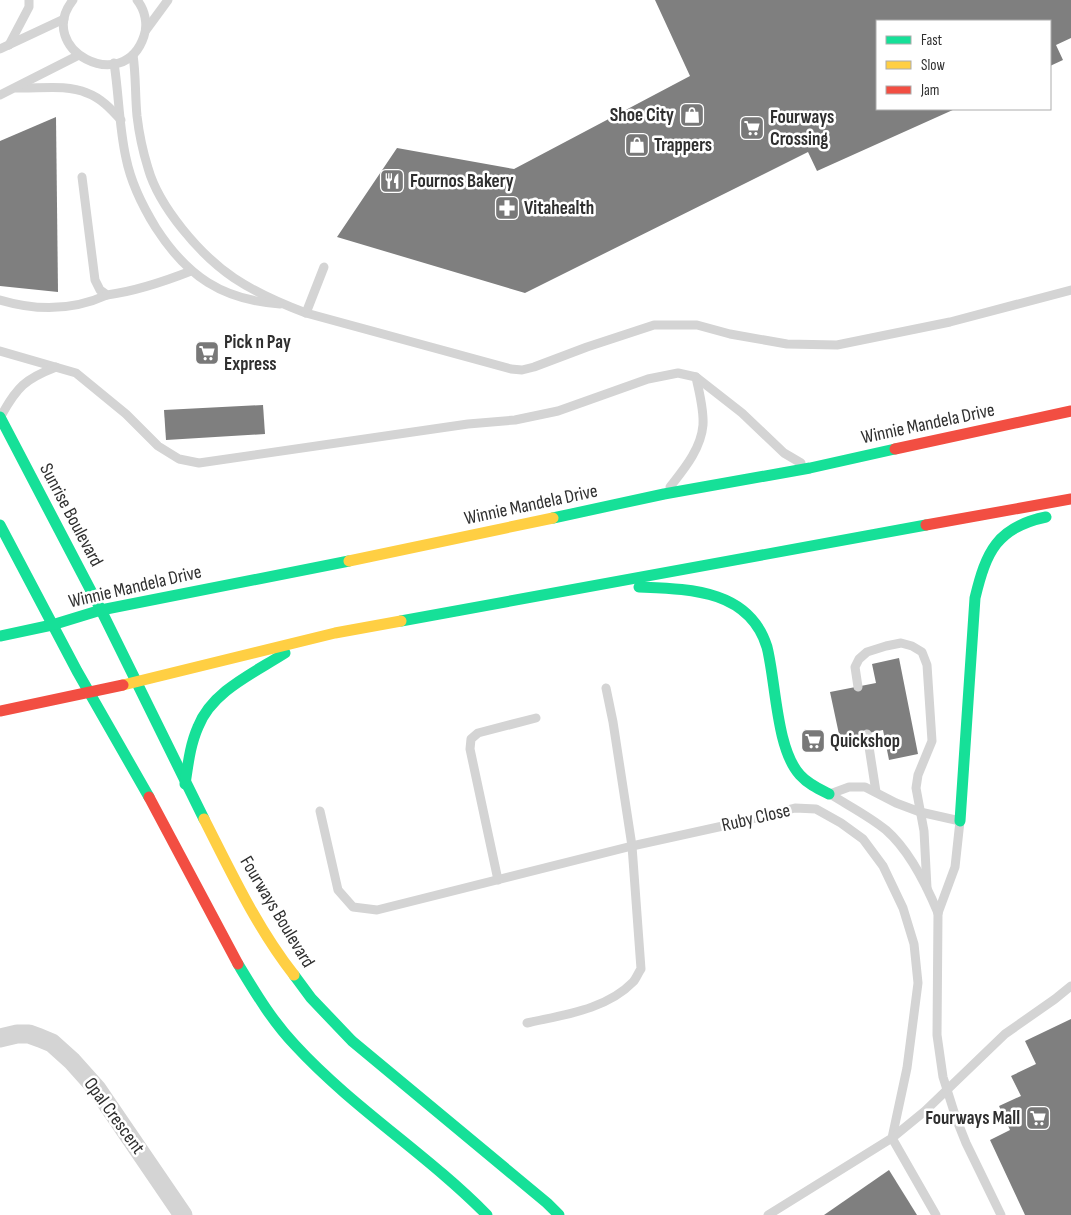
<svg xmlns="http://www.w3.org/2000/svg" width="1071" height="1215" font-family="'Sofia Sans Condensed',sans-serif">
	<rect width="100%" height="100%" fill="#fff"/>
	<g fill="#7f7f7f">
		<polygon points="655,0 1071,0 1071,38 1056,45 1063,60 1050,66 1050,21 877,21 877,109 955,109 817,171 808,152 525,293 337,237 397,148 514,169 690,76"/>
		<polygon points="56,117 58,292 0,286 0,141"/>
		<polygon points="263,405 265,434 166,440 164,410"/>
		<polygon points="899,658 918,754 889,760 883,730 840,739 830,692 876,683 872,664"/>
		<polygon points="1071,1019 1071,1215 1025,1215 990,1140 1010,1130 999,1106 1021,1096 1011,1076 1036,1064 1025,1041"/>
		<polygon points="889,1170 917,1215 824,1215"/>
	</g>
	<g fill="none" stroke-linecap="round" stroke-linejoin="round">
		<g stroke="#d4d4d4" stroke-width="9">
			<path d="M73 0C34 49 124 97 144 36 148 24 145 10 137 0"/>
			<polyline points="146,30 168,0"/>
			<polyline points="9,45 29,7 29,0"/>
			<polyline points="0,49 64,19"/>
			<path d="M133 55C136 75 135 95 137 116 139 133 143 152 148 168 159 207 200 255 234 278 255 292 282 304 306 313L511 369 522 370 534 367 587 347 654 325H697L730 334 787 344 837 345 950 322 1071 290"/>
			<path d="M114 63C119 95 119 127 126 158 131 183 143 207 156 228 187 276 222 300 280 304"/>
			<path d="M16 88C39 89 66 84 87 93 101 98 111 109 121 120"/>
			<polyline points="0,95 79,55"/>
			<path d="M82 177 95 280 100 290 107 295C137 291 163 282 191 271"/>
			<path d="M0 300C37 311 72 311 107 295"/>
			<polyline points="306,313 324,267"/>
			<polyline points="0,351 76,373 126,414 158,446 179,459 199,463 468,424 515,420 558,411 648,379 678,373 696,377 742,413 784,453 801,463"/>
			<path d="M1 416C17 387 25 379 56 367"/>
			<path d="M670 487C684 469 701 449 703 425 704 409 699 392 696 377"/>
			<polyline points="858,687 855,667 859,659 867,652 886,646 901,643 912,646 922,652 927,665 932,741 918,775 916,788 924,831 927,888"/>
			<polyline points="867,734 876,792"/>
			<polyline points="830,794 849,787 865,787 896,803 920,812 960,821 955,867 938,913"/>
			<path d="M830 794C849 806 869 816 886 830 910 851 926 884 938 913"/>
			<polyline points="320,811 338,890 353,907 377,910 632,846 732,824 795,808 816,809 841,823 863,839 883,866 903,908 914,944 918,983 907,1068 892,1138 768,1215"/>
			<polyline points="498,880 470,749 471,739 478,733 536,718"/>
			<path d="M527 1023C562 1015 606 1010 633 982 636 979 638 973 641 969L632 846 613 722 606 688"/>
			<polyline points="936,1215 892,1138 925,1111 1005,1034 1055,999 1071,986"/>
		</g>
		<polyline stroke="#d4d4d4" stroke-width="19" points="0,1038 17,1034 29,1034 40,1038 52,1043 72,1061 97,1089 183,1215"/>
		<g stroke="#16e098" stroke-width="11">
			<polyline points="0,417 101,610 204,819"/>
			<polyline points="553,518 664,494 810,468 895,449"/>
			<polyline points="0,525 77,671 149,797"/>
			<path d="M639 587C688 589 749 589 767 647 776 682 776 749 800 775 808 784 819 789 829 794"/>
			<polyline points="401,621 926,525"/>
			<polyline points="0,636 52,625 101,610 349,561"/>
			<path d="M185 784C188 765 190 745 198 727 212 691 254 673 285 653"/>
			<path d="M960 821 975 598C986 552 997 527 1046 517"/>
			<path d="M238 964C255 992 272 1021 295 1045 353 1108 427 1154 487 1215"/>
			<polyline points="294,975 311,998 352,1041 547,1203 559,1215"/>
		</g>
		<g stroke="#ffcf43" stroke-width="11">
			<polyline points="349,561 553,518"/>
			<polyline points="123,685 335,633 401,621"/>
			<path d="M204 819C231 872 257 928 294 975"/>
		</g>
		<g stroke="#f24e42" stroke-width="11">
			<polyline points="895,449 1071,411"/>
			<polyline points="926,525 1071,499"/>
			<polyline points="0,711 123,685"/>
			<polyline points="149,797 238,964"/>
		</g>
		<polyline stroke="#d4d4d4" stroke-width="9" points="938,913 937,1035 943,1077 956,1118 966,1143 1001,1215"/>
	</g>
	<defs>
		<symbol id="shop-square" viewBox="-11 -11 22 22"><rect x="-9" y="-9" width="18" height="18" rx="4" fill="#787878" stroke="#fff"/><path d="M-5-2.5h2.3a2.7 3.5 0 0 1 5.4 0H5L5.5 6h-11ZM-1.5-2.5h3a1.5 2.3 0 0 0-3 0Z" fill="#fff"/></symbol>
		<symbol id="supermarket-square" viewBox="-11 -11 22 22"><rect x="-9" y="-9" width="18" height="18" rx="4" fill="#787878" stroke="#fff"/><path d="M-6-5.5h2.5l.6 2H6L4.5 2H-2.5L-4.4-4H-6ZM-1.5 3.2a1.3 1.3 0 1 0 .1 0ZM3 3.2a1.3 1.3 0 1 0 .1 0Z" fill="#fff"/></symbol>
		<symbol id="restaurant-square" viewBox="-11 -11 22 22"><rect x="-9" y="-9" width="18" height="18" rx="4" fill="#787878" stroke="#fff"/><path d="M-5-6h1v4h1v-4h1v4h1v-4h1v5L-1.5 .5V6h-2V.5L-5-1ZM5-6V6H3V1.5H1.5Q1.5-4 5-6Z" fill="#fff"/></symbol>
		<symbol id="pharmacy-square" viewBox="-11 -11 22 22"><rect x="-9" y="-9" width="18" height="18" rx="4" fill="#787878" stroke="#fff"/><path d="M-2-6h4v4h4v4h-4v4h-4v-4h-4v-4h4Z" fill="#fff"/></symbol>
	</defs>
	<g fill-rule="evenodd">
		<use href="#shop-square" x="678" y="101" width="28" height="28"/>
		<use href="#supermarket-square" x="738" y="114" width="28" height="28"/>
		<use href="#shop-square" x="623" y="131" width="28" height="28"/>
		<use href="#restaurant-square" x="378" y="167" width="28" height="28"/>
		<use href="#pharmacy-square" x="493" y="194" width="28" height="28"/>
		<use href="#supermarket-square" x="193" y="339" width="28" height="28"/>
		<use href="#supermarket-square" x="799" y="727" width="28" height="28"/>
		<use href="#supermarket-square" x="1024" y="1104" width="28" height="28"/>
	</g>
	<g text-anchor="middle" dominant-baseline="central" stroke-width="5" stroke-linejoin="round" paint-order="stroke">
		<g font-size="19" font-weight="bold" fill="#2f2f2f" stroke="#fff" text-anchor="start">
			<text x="674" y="115" text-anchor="end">Shoe City</text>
			<text x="770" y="117">Fourways<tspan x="770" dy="22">Crossing</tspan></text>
			<text x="654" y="145">Trappers</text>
			<text x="410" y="181">Fournos Bakery</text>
			<text x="524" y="208">Vitahealth</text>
			<text x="224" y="342">Pick n Pay<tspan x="224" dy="22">Express</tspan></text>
			<text x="830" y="741">Quickshop</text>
			<text x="1020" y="1118" text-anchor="end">Fourways Mall</text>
		</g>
		<g font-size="19" fill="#2f2f2f" stroke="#fff">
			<text transform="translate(928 424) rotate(-12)">Winnie Mandela Drive</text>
			<text transform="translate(531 505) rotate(-12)">Winnie Mandela Drive</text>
			<text transform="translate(71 515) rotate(62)">Sunrise Boulevard</text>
			<text transform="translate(135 587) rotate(-13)">Winnie Mandela Drive</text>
			<text transform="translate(756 818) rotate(-13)">Ruby Close</text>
			<text transform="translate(277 912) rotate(59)">Fourways Boulevard</text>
			<text transform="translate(114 1116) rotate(54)">Opal Crescent</text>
		</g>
	</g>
	<rect x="876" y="20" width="175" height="90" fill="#ffffff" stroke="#acacac"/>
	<rect x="886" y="36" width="25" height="8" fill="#16e098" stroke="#acacac"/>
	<text x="921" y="45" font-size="15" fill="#2f2f2f">Fast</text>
	<rect x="886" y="61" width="25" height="8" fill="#ffcf43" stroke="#acacac"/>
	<text x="921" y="70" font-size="15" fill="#2f2f2f">Slow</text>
	<rect x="886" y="86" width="25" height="8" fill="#f24e42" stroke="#acacac"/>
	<text x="921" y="95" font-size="15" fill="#2f2f2f">Jam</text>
</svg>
